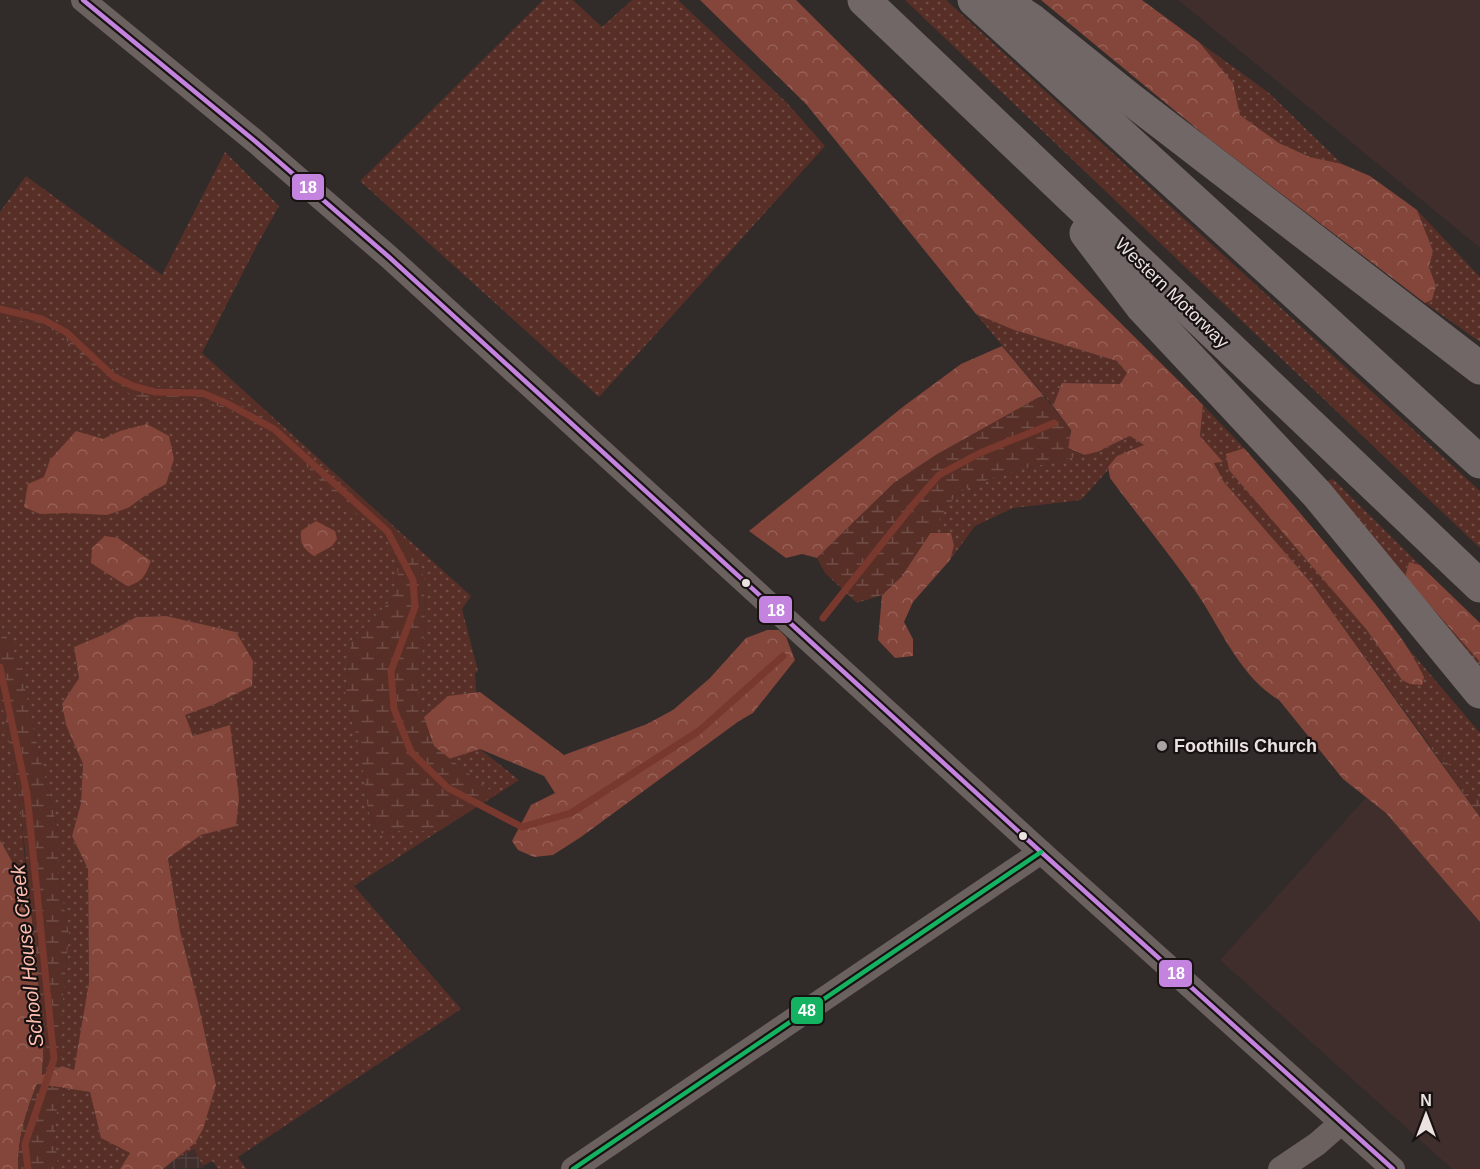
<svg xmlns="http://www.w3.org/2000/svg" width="1480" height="1169" font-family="Arial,sans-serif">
	<defs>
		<pattern id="industrial-grid" width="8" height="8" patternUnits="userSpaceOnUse" patternTransform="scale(1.5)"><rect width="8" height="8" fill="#3f2e2c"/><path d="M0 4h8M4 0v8" fill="none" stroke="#524240"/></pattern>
		<pattern id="grass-dots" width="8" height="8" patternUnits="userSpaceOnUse" patternTransform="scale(1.5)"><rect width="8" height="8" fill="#582f27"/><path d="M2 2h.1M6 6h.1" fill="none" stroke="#704d46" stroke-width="1.8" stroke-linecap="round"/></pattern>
		<pattern id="forest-crowns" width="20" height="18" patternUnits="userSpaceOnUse" patternTransform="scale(1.5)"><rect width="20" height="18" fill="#84453a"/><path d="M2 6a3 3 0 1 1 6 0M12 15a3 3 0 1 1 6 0" fill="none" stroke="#966056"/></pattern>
		<pattern id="wetland-marsh" width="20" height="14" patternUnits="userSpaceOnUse" patternTransform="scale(1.5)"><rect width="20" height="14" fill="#582f27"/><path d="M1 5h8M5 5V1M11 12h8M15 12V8" fill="none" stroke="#704d46"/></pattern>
	</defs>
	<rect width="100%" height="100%" fill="#312b2a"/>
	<g fill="#3f2e2c">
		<polygon points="1178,0 1480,0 1480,248"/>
		<polygon points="1379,783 1480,899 1480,1169 1452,1169 1220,960"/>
	</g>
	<polygon fill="url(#industrial-grid)" points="194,1149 205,1168 164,1169 163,1166"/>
	<g fill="url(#grass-dots)">
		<polygon points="543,0 573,0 602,27 632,0 678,0 787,103 825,146 599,397 360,181"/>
		<polygon points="905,0 946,0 1480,491 1480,548"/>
		<polygon points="1199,42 1269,93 1342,164 1310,157 1279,143 1240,115 1233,83"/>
		<polygon points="225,152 279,206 257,245 202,353 471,596 462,609 478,671 475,673 480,749 519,780 496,795 434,746 418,700 418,687 425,628 424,578 417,558 274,425 209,390 153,387 137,384 117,371 70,329 42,314 0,304 0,212 26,176 162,275"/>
		<polygon points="1417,210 1480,277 1480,342 1425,303 1432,300 1436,286 1429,267 1433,251"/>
		<polygon points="976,314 1014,330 1117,361 1127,373 1120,384 1062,383 1053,406"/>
		<polygon points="0,318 42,323 66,340 85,359 168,400 197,397 266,427 362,515 381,530 395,554 398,576 392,599 351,641 345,699 360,747 368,810 380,834 398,831 439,831 354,886 461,1009 238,1157 246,1169 218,1169 212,1161 203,1166 194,1149 163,1166 164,1169 160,1169 216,1085 199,1007 180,931 168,857 201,835 236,825 230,726 193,736 184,715 215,704 252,686 236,632 166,616 136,617 107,633 74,647 79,678 62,704 66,725 83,764 81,803 72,836 88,869 89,982 74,1070 62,1066 62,1007 69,935 58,873 58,831 30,715 22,672 12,647 0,625"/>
		<polygon points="1203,405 1244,448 1227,454 1366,629 1402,680 1417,663 1408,648 1480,733 1480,803 1471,790 1420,732 1312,584 1224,482 1214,463 1222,462 1200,436"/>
		<polygon points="1131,436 1144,445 1108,467 1108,470 1081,500 1013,508 975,526 950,560 954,546 929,533 957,493 1001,474 1097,452"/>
		<polygon points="1333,479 1420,565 1409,562 1405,577 1480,662 1480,677 1324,482"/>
		<polygon points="0,690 21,811 27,888 0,840"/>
		<polygon points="65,1088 90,1092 101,1138 130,1153 120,1169 58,1169 55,1138 57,1106"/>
	</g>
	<g fill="url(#forest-crowns)">
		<path d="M700 0H796L1203 405 1200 436 1223 462 1214 463 1224 482 1312 584 1480 817V922L1386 813 1343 779 1279 700C1239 676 1221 628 1196 592 1169 553 1138 516 1110 478L1108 467 1117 456 1144 445 1130 436 1097 452 1084 455 1068 448 1071 430 1053 406 1062 383 1120 384 1127 373 1117 361 1014 330 976 314 806 104Z"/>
		<polygon points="1041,0 1142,0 1199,42 1233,83 1240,115 1279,143 1310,157 1342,164 1370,176 1417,210 1433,251 1429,267 1436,286 1432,300 1425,303 1208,138"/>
		<polygon points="1002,346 1043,395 936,455 894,483 817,558 802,554 786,558 749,531 904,406 961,364"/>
		<polygon points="147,424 169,436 174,459 166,484 146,495 128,508 107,515 68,513 40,514 24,507 28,484 44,477 50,460 76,431 103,439 120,431"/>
		<path d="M1244 448C1282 491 1319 535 1355 579 1380 610 1407 641 1424 677L1422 685 1410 684 1402 680 1366 629 1229 470 1226 454Z"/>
		<path d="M316 521 335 531 337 539 332 546 314 556C303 549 300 543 301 531Z"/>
		<polygon points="929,533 951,533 954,546 950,560 913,602 904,622 913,639 913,656 895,658 878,640 882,595 902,576"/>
		<path d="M105 536 118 538 151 561C145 576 143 582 127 586L91 563 92 548Z"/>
		<polygon points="1409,562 1420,565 1480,623 1480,662 1405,577"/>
		<path d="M166 616 236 632 253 661 252 686 215 704 185 715 193 736 230 725 239 798 236 826 201 835 168 858 180 931 199 1007 216 1085 203 1129 195 1143 163 1169H120L130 1153 101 1138 90 1092 37 1084C25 1114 18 1137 18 1169H0V840L27 888 34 931 44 1042 42 1075 62 1066 74 1070 89 982 88 869 72 836 81 803 83 764 66 725 62 704 79 678 74 647 107 633 136 617Z"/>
		<polygon points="767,630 779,630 786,637 795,660 753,713 739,721 581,837 553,855 534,857 518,850 512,841 531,805 555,793 544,776 480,749 414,770 397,741 448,696 480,692 564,755 647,724 673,710 710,678 746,638"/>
	</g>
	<g fill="url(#wetland-marsh)">
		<polygon points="0,304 42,314 70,329 117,371 137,384 153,387 209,390 221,393 274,425 417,558 424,578 425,628 418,687 418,700 434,746 496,795 439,831 398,831 380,834 368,810 360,747 345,699 351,641 392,599 398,576 395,554 381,530 340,502 295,454 266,427 197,397 168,400 133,396 99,373 66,340 42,323 0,318"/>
		<polygon points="1043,395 1071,430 1068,448 1084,455 1001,474 957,493 902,576 882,595 857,603 825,573 817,558 894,483 936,455"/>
		<polygon points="0,625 12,647 22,672 30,715 58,831 58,873 69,935 62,1007 62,1066 42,1075 44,1042 21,811 0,690"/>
		<polygon points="1420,732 1471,790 1480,803 1480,817"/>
		<path d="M37 1084 65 1088 57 1106 55 1138 58 1169H18C18 1137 25 1114 37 1084Z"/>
	</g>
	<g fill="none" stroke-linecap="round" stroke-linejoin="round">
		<g stroke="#78382d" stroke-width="7">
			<polyline points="0,309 42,319 66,332 114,377 133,386 155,392 202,393 226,403 274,429 388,532 413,580 415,607 391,671 394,709 411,752 448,788 522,827 571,813 699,731 783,656"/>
			<polyline points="823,618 912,506 939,475 980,453 1054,423"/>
			<polyline points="0,667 27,794 54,1059 25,1144 28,1169"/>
		</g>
		<g stroke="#6b615e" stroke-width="24">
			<polyline points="83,0 256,142 389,257 1041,852 1393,1169"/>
			<polyline points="573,1169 1041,852"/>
			<polyline points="1280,1169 1317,1144 1341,1123"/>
		</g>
		<g stroke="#716766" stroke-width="33">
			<polyline points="864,0 1480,586"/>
			<polyline points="974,0 1480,462"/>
			<polyline points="1002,0 1033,21 1129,98 1480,368"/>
			<polyline points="1086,233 1142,307 1317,494 1480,692"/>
		</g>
		<defs>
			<polyline id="bus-1" points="83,0 256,142 389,257 1041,852 1393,1169"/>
			<polyline id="bus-2" points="573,1169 1041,852"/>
		</defs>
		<use href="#bus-1" stroke="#181312" stroke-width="9"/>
		<use href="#bus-2" stroke="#181312" stroke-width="9"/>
		<use href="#bus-1" stroke="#c483df" stroke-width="4.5"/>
		<use href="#bus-2" stroke="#13b361" stroke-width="4.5"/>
	</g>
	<g fill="#eae3e1" stroke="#181312" stroke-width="2">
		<circle cx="746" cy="583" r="5"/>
		<circle cx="1023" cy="836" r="5"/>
	</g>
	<circle fill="#a9a3a1" stroke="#181312" stroke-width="2" cx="1162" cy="746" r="6"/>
	<g text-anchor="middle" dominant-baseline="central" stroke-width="4.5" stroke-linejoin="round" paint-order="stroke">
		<g font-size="18" fill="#eae3e1" stroke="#181312">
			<text transform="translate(1172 293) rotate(44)">Western Motorway</text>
		</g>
		<g font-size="18" font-weight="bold" fill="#eae3e1" stroke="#181312" text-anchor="start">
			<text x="1174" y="746">Foothills Church</text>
		</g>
		<g font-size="20" font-style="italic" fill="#ffbdb0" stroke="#181312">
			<text transform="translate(27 956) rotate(-96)">School House Creek</text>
		</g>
	</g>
	<g stroke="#181312" stroke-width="2">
		<rect x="291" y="173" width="34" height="28" rx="6" fill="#c483df"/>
		<rect x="758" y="595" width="35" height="29" rx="6" fill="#c483df"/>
		<rect x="1158" y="959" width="35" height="29" rx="6" fill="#c483df"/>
		<rect x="790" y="996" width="34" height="29" rx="6" fill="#13b361"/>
	</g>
	<g font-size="16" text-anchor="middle" font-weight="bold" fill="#fff">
		<text x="308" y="193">18</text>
		<text x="776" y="616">18</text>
		<text x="1176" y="979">18</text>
		<text x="807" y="1016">48</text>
	</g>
	<g transform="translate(1426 1115)" stroke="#181312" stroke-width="4.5" paint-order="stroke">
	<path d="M0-4.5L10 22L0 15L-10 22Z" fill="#eae3e1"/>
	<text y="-9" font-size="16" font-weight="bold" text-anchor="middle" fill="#eae3e1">N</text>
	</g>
</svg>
